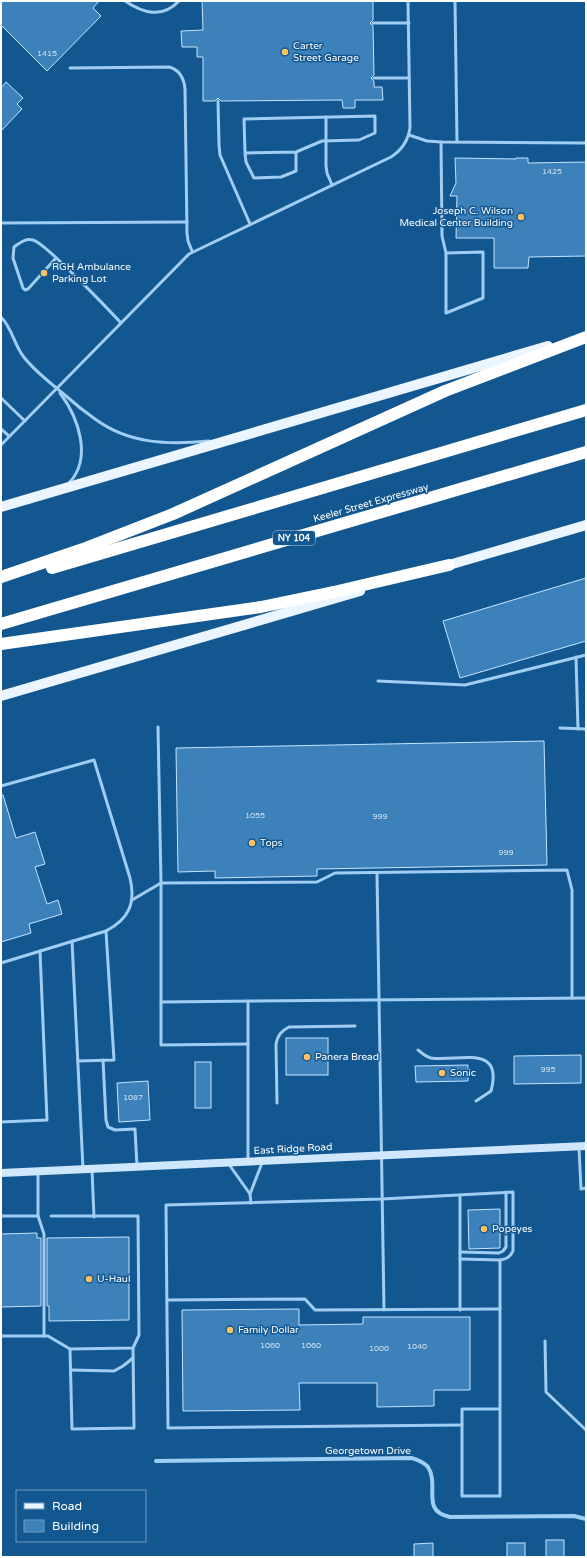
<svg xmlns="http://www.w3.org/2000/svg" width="587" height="1558" font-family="'Varela Round',sans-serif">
	<rect width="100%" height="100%" fill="#135791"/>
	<g fill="#3c81ba" stroke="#c7e5fd">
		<polygon points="1,1 99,1 93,8 101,16 47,71 1,25"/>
		<polygon points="202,1 373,1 373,20 370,23 373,26 374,75 371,78 374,81 374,87 382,87 383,100 355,100 355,108 343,108 342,100 221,101 218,98 215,101 203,101 203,57 197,57 197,47 182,47 181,31 203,30"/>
		<polygon points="6,82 23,98 17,104 22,109 1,131 1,88"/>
		<polygon points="455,158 516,159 516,158 528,158 528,163 586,162 586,256 529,257 528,268 494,268 494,238 456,238 457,196 450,196 456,183"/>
		<polygon points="586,578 586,641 460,678 443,621"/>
		<polygon points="544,741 547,865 317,869 317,876 215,878 215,871 178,872 176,748"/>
		<polygon points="1,795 3,795 16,838 35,832 45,864 35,867 47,904 58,900 62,914 29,924 31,933 1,942"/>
		<rect x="286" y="1038" width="42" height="37"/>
		<polygon points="581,1055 581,1083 514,1084 514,1056"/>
		<rect x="195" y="1062" width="16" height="46"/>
		<polygon points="468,1065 468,1081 416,1082 415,1066"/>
		<polygon points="148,1081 150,1120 119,1122 117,1083"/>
		<polygon points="500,1209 500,1248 469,1249 468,1210"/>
		<polygon points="37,1233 37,1238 41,1238 41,1306 1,1307 1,1234"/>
		<polygon points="129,1237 129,1320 49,1321 49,1306 47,1306 47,1238"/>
		<polygon points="299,1309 299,1325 363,1324 363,1317 470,1317 470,1390 434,1390 434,1406 377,1407 377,1383 299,1383 300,1410 183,1411 182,1310"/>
		<rect x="546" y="1540" width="18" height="17"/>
		<polygon points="433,1543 433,1557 414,1557 414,1544"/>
		<rect x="507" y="1543" width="18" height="14"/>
	</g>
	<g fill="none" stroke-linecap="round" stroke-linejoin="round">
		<g stroke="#a0cdf2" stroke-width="3">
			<path d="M125 1C143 13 162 19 179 1"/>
			<polyline points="455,1 457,142"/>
			<polyline points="373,23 409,23"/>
			<path d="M70 68 169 67C180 70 184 78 185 89L187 233 188 241 192 251"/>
			<polyline points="374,78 409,78"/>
			<polyline points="218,101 219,145 220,155 250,224"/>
			<polyline points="326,117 326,166 327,173 332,185"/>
			<polyline points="409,135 427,141 441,142 586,143"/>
			<polyline points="441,142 442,236 446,253 446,313 483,298 483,252 446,253"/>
			<polyline points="245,153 296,152 322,141 359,140 375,133 375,116 244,119 245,153 246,162 254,178 281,177 296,171 296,152"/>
			<polyline points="1,223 187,222"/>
			<path d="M56 258 28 289 25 290 23 288 13 258 14 247C20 243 25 238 33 240 44 242 109 310 121 323"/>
			<path d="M1 317C12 328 14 344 23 356 35 372 51 383 66 396 75 404 85 412 95 419 129 444 168 445 209 441"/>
			<path d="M60 393C78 417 93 458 69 483"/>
			<polyline points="1,398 25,421"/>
			<polyline points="1,429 9,436"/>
			<path d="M1 445 189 254 391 157C402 150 408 141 410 128L408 1"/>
			<polyline points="576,657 578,729"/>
			<polyline points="378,681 465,685 586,655"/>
			<polyline points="158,727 161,883 161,1045 248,1044"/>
			<polyline points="560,728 586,729"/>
			<path d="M1 786 94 760 130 878C136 903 129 919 106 931L1 963"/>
			<polyline points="377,873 384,1310"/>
			<polyline points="132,900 161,883 317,882 335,873 567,870 572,890 572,998"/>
			<polyline points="72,941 83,1169"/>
			<polyline points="248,1001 248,1161"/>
			<polyline points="161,1002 586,998"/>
			<path d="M418 1050C422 1053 426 1057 431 1058 458 1062 504 1043 491 1091L476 1101"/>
			<polyline points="103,1060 106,1120 108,1127 115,1130 135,1129 137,1166"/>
			<polyline points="78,1061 114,1060 106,931"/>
			<path d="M277 1103 276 1044C278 1035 281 1031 289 1027L355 1026"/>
			<polyline points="1,1122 47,1120 40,951"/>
			<polyline points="579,1148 581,1189 586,1188"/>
			<polyline points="228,1163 250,1194"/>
			<polyline points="92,1170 94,1217"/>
			<polyline points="38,1173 38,1216 44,1234 44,1336"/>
			<polyline points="460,1195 460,1310"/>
			<polyline points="251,1203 250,1194 262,1163"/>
			<polyline points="1,1216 38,1216"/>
			<polyline points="460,1252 499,1253 503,1251 506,1247 506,1192"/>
			<path d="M460 1259 500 1260C507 1259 510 1257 513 1251V1192L382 1199 166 1205 168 1428 462 1425"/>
			<polyline points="167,1300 305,1299 315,1310 500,1309"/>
			<polyline points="1,1336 48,1336 70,1349 133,1348 139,1335 138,1216 51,1216"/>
			<polyline points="545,1341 546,1392 586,1430"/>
			<polyline points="70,1349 72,1429 134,1428 133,1348"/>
			<polyline points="71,1370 114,1371 123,1366 133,1358"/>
			<polyline points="500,1409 462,1409 462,1496 500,1496 500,1260"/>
		</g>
		<path stroke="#a0cdf2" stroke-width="4" d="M156 1461 412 1458C417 1460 424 1462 428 1467 440 1486 420 1511 450 1517L574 1516 586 1519"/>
		<polyline stroke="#cee7fc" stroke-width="8" points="1,1173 586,1146"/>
		<g stroke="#eaf5ff" stroke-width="10">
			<polyline points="1,507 548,346"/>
			<polyline points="442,567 586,525"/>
			<polyline points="1,696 360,591"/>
		</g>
		<g stroke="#fff" stroke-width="12">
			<polyline points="52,568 586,410"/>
			<polyline points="1,577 83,549 173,514 445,391 586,337"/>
			<polyline points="1,624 586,452"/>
			<polyline points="1,644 261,607 338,591 449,565"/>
		</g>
	</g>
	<g fill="#ffc160" stroke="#135791" stroke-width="1.5">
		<circle cx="285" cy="52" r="4"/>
		<circle cx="521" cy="217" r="4"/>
		<circle cx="44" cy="273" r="4"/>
		<circle cx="252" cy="843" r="4"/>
		<circle cx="307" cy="1057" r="4"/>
		<circle cx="442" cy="1073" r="4"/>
		<circle cx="484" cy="1229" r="4"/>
		<circle cx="89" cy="1279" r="4"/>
		<circle cx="230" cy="1330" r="4"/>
	</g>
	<g text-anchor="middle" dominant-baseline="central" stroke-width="3" stroke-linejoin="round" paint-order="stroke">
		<g font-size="8" fill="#cee0ee">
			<text x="47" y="53">1415</text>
			<text x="552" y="171">1425</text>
			<text x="255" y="815">1055</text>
			<text x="380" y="816">999</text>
			<text x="506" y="852">999</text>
			<text x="548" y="1069">995</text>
			<text x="133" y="1097">1087</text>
			<text x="270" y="1345">1060</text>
			<text x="311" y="1345">1060</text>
			<text x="417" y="1346">1040</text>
			<text x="379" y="1348">1000</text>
		</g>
		<rect fill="#135791" stroke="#b8cdde" stroke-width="1" x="273" y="531" width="42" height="14" rx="3"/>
		<g font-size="9" font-weight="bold" fill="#fff">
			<text x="294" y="538">NY 104</text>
		</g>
		<g font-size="10" fill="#fff" stroke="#135791" text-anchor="start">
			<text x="293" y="46">Carter<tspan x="293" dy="12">Street Garage</tspan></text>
			<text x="513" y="211" text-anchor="end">Joseph C. Wilson<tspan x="513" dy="12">Medical Center Building</tspan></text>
			<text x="52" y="267">RGH Ambulance<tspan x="52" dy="12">Parking Lot</tspan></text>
			<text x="260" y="843">Tops</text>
			<text x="315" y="1057">Panera Bread</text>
			<text x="450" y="1073">Sonic</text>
			<text x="492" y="1229">Popeyes</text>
			<text x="97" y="1279">U-Haul</text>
			<text x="238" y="1330">Family Dollar</text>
		</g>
		<g font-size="10" fill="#fff" stroke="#135791">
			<text transform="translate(371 503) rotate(-16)">Keeler Street Expressway</text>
			<text transform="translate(293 1149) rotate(-3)">East Ridge Road</text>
			<text x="368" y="1451">Georgetown Drive</text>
		</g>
	</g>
	<rect width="587" height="1558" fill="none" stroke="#ffffff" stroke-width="4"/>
	<rect x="16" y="1490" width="130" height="52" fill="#135791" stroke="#719abd"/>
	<rect x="24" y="1503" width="20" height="6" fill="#eaf5ff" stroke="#719abd"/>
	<text x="52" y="1510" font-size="12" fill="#ffffff">Road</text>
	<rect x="24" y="1520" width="20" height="12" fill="#3c81ba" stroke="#719abd"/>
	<text x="52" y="1530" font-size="12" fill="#ffffff">Building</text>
</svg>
